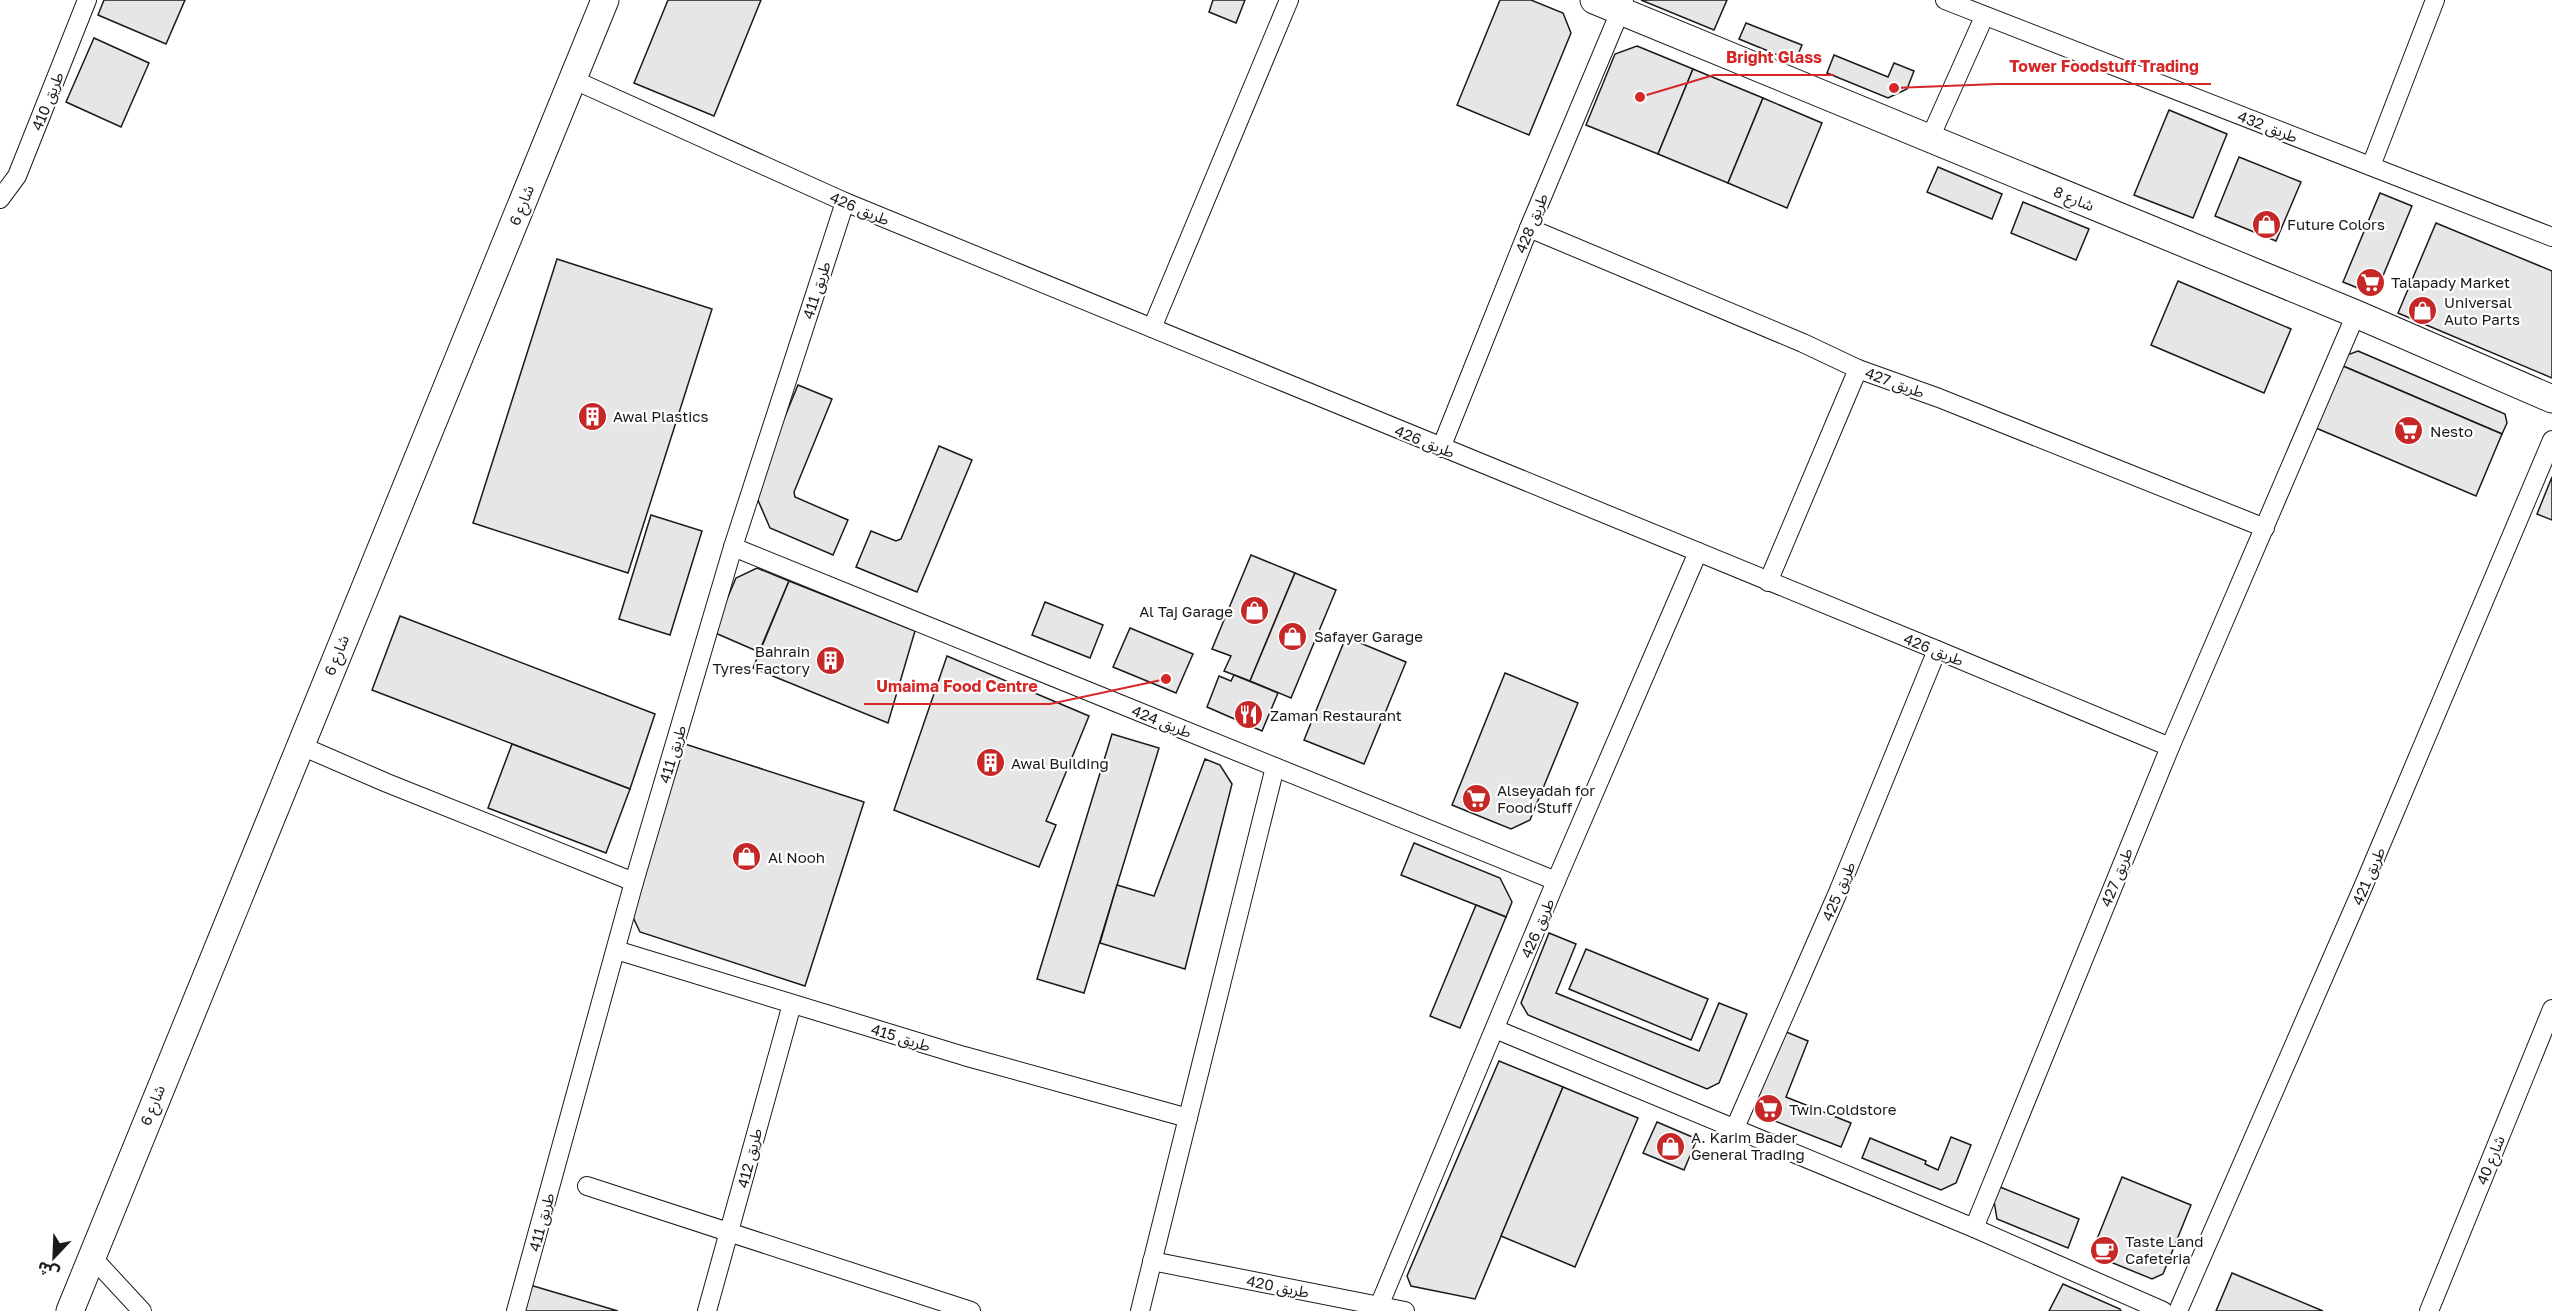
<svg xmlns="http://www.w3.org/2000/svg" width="2552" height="1311" font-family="'Golos Text','Noto Sans Arabic',sans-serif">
	<rect width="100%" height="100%" fill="#fff"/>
	<g fill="#e6e6e6" stroke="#1a1a1a" stroke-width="1.5">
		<polygon points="104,0 185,0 166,44 98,15"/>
		<polygon points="668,0 761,0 714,116 634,83"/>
		<polygon points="1213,0 1245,0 1236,23 1209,12"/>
		<polygon points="1500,0 1531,0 1563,13 1571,33 1529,135 1457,105"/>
		<polygon points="1641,0 1727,0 1714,30"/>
		<polygon points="1746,23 1802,45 1795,62 1739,39"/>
		<polygon points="94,38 149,63 121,127 66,102"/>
		<polygon points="1637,46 1693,69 1658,154 1586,125 1615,54"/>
		<polygon points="1834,55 1888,77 1894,63 1914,71 1907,89 1888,98 1827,73"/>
		<polygon points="1693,69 1763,98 1728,183 1658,154"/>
		<polygon points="1763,98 1822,123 1787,208 1728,183"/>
		<polygon points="2169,110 2227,134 2193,218 2134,195"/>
		<polygon points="2239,157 2301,182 2276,241 2215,216"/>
		<polygon points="1938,167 2002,194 1992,219 1927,192"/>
		<polygon points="2380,193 2412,206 2375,295 2343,282"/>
		<polygon points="2023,202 2089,229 2076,260 2011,233"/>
		<polygon points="2436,223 2552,271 2552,378 2398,313"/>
		<polygon points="557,259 712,309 628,573 473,523"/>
		<polygon points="2178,281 2291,329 2264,393 2151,345"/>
		<polygon points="2358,351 2505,414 2507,423 2502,434 2343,366 2347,355"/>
		<polygon points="2343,366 2502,434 2476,496 2316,428"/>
		<polygon points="798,385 832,399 794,492 795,497 848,520 833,555 770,528 754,491"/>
		<polygon points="939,446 972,460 917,592 856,567 871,531 896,541 901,539"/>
		<polygon points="2552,477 2552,520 2537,514"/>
		<polygon points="651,515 702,531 670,635 619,619"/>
		<polygon points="1251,555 1295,573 1250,681 1224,671 1231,656 1212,649"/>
		<polygon points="757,568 789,581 759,652 713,632 736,578"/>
		<polygon points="1295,573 1336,590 1291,698 1250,681"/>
		<polygon points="789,581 915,631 888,723 753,668"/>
		<polygon points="1045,602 1103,625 1090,658 1032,635"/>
		<polygon points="400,616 655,714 630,789 372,690"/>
		<polygon points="1130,628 1193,654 1176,693 1113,667"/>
		<polygon points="1346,637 1406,662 1364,764 1304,740"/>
		<polygon points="947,656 1089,716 1046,821 1056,825 1039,867 894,810"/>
		<polygon points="1505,673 1578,703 1530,820 1511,829 1452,805"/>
		<polygon points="1234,675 1278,693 1262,731 1207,707 1219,676 1231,681"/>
		<polygon points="1112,734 1159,748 1084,993 1037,979"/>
		<polygon points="512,744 630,789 606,853 488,808"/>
		<polygon points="685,744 864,802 805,986 640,932 630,911"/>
		<polygon points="1205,759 1220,765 1232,784 1185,969 1100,943 1117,885 1154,896"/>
		<polygon points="1414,843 1500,878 1512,902 1506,917 1401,875"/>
		<polygon points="1476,905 1506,917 1460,1028 1430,1016"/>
		<polygon points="1549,933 1576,944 1556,993 1699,1051 1719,1003 1747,1014 1719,1083 1707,1089 1528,1015 1521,1003"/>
		<polygon points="1586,949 1708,999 1691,1040 1569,989"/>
		<polygon points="1784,1031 1808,1041 1786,1097 1851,1123 1841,1147 1762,1116 1757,1100"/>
		<polygon points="1499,1061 1563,1087 1475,1299 1411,1286 1407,1276"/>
		<polygon points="1563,1087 1638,1118 1575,1267 1501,1236"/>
		<polygon points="1657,1122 1697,1139 1684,1170 1643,1153"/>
		<polygon points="1951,1137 1971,1145 1956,1183 1941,1190 1862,1158 1870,1138 1926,1161 1925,1164 1938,1170"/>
		<polygon points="2122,1177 2191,1205 2163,1274 2152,1279 2091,1254"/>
		<polygon points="2000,1187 2079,1219 2068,1248 1997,1219 1994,1201"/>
		<polygon points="2232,1273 2323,1311 2216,1311"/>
		<polygon points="2063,1284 2120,1309 2121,1311 2049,1311"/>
		<polygon points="530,1285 618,1311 522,1311"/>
	</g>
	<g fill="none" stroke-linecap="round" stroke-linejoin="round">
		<defs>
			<g id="street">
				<polyline points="1945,0 2552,237"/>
				<polyline points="572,79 845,202 1937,650 2170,747"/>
				<polyline points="1930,138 1984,17"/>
				<polyline points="2371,166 2435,0"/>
				<polyline points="0,199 17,176 87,0"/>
				<polyline points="1529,228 1803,343 1858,369 1939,398 2265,528"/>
				<polyline points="1152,328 1289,0"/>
				<polyline points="1441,448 1529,228 1624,2"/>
				<polyline points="733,547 1556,881"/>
				<polyline points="1768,582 1858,369"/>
				<polyline points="299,745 387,783 634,882"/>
				<polyline points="616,950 964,1056 1188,1118"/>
				<polyline points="1495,1029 1974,1228 2163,1311"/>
				<polyline points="1734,1130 1839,890 1937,650"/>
				<polyline points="587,1186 971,1311"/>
				<polyline points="1974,1228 2170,747 2356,314"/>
				<polyline points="91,1256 142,1311"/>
				<polyline points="1152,1261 1405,1311"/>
				<polyline points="1379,1306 1556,881 1698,552"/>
				<polyline points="516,1311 634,882 733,547 845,202"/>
				<polyline points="707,1311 792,1004"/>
				<polyline points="1140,1311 1275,767"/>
				<polyline points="2178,1311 2363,887 2552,440"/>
				<polyline points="2429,1311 2552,1009"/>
			</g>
			<g id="secondary">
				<polyline points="1594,0 2356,314 2552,399"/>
				<polyline points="70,1311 605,0"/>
			</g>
		</defs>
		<use href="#street" stroke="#1a1a1a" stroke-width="20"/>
		<use href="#secondary" stroke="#1a1a1a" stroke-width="29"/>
		<use href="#street" stroke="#fff" stroke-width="18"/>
		<use href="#secondary" stroke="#fff" stroke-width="27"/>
	</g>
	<defs>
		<symbol id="shop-disc" viewBox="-11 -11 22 22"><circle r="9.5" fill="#c62828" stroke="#fff"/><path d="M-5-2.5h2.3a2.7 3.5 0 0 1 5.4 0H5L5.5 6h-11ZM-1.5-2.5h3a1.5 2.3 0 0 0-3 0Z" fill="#fff"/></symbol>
		<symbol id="supermarket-disc" viewBox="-11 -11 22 22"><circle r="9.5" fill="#c62828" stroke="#fff"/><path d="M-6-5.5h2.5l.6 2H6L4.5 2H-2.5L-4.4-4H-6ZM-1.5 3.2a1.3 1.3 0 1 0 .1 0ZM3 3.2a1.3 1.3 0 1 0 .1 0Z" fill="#fff"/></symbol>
		<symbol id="building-disc" viewBox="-11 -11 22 22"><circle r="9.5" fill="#c62828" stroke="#fff"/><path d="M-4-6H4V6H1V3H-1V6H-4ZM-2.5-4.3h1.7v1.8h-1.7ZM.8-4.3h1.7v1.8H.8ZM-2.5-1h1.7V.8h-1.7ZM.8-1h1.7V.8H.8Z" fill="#fff"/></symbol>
		<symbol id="restaurant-disc" viewBox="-11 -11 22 22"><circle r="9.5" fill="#c62828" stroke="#fff"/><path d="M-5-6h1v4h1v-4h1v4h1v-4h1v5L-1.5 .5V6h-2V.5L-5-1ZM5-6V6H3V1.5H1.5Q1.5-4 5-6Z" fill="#fff"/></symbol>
		<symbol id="cafe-disc" viewBox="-11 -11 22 22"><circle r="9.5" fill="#c62828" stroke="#fff"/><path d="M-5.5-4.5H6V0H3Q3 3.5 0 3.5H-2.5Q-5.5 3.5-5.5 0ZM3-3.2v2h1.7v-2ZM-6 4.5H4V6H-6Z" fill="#fff"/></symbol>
	</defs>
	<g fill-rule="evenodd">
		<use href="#shop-disc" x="2250" y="208" width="33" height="33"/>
		<use href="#supermarket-disc" x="2354" y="266" width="33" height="33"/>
		<use href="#shop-disc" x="2406" y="294" width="33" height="33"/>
		<use href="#building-disc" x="576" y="400" width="33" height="33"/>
		<use href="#supermarket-disc" x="2392" y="414" width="33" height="33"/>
		<use href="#shop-disc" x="1238" y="594" width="33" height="33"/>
		<use href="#shop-disc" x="1276" y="620" width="33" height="33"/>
		<use href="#building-disc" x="814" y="644" width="33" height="33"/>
		<use href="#restaurant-disc" x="1232" y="698" width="33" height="33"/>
		<use href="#building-disc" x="974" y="746" width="33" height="33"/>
		<use href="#supermarket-disc" x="1460" y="782" width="33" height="33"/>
		<use href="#shop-disc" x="730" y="840" width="33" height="33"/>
		<use href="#supermarket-disc" x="1752" y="1092" width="33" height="33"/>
		<use href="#shop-disc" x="1654" y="1130" width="33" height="33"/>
		<use href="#cafe-disc" x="2088" y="1234" width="33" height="33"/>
	</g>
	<g text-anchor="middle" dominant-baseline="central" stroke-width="4.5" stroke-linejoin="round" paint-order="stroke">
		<g font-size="15" fill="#1a1a1a" stroke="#fff">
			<text transform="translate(47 101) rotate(-68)">طريق 410</text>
			<text transform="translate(2268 126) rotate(21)">طريق 432</text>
			<text transform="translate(2074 198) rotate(22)">شارع 8</text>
			<text transform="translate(521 205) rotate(-68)">شارع 6</text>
			<text transform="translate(860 208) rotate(23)">طريق 426</text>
			<text transform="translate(1531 223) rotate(-68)">طريق 428</text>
			<text transform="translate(816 290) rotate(-72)">طريق 411</text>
			<text transform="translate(1895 382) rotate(20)">طريق 427</text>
			<text transform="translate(1425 441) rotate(22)">طريق 426</text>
			<text transform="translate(1934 649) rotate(22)">طريق 426</text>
			<text transform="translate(336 655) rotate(-68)">شارع 6</text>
			<text transform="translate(1162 721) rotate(22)">طريق 424</text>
			<text transform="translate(672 754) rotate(-73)">طريق 411</text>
			<text transform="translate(2368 876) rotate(-67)">طريق 421</text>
			<text transform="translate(2116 877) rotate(-68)">طريق 427</text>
			<text transform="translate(1838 891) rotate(-67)">طريق 425</text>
			<text transform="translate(1537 928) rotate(-67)">طريق 426</text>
			<text transform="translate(901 1037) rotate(17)">طريق 415</text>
			<text transform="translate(152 1105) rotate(-68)">شارع 6</text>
			<text transform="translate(749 1158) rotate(-76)">طريق 412</text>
			<text transform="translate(2490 1160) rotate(-68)">شارع 40</text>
			<text transform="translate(541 1222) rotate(-75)">طريق 411</text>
			<text transform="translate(1278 1286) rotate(11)">طريق 420</text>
		</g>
		<g font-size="15" fill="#1a1a1a" stroke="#fff" text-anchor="start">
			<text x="2287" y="224">Future Colors</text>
			<text x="2391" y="282">Talapady Market</text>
			<text x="2444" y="302">Universal<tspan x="2444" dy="17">Auto Parts</tspan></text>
			<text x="613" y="416">Awal Plastics</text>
			<text x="2430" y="431">Nesto</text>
			<text x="1233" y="611" text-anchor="end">Al Taj Garage</text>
			<text x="1314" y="636">Safayer Garage</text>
			<text x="810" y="651" text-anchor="end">Bahrain<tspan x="810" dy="17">Tyres Factory</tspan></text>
			<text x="1270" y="715">Zaman Restaurant</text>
			<text x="1011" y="763">Awal Building</text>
			<text x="1497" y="790">Alseyadah for<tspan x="1497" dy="17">Food Stuff</tspan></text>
			<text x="768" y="857">Al Nooh</text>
			<text x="1789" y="1109">Twin Coldstore</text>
			<text x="1691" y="1137">A. Karim Bader<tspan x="1691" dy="17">General Trading</tspan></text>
			<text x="2125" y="1241">Taste Land<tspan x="2125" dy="17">Cafeteria</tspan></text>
		</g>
	</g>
	<path fill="none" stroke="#d62828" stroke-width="2" d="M1640 97L1714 75H1834M1894 88L1997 84H2211M1166 679L1050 704H864"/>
	<g fill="#d62828" stroke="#fff" stroke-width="2">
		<circle cx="1640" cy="97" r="6"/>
		<circle cx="1894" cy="88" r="6"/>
		<circle cx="1166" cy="679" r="6"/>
	</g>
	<g font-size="16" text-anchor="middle" font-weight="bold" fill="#d62828" stroke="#fff" stroke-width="4.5" stroke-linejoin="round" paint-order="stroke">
		<text x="1774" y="63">Bright Glass</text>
		<text x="2104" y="72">Tower Foodstuff Trading</text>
		<text x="957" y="692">Umaima Food Centre</text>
	</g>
	<g transform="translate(54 1257) rotate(203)" stroke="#ffffff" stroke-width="4.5" paint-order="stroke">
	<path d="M0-4.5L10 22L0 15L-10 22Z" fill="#1a1a1a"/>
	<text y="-9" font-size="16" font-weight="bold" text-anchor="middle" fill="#1a1a1a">ش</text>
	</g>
</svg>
